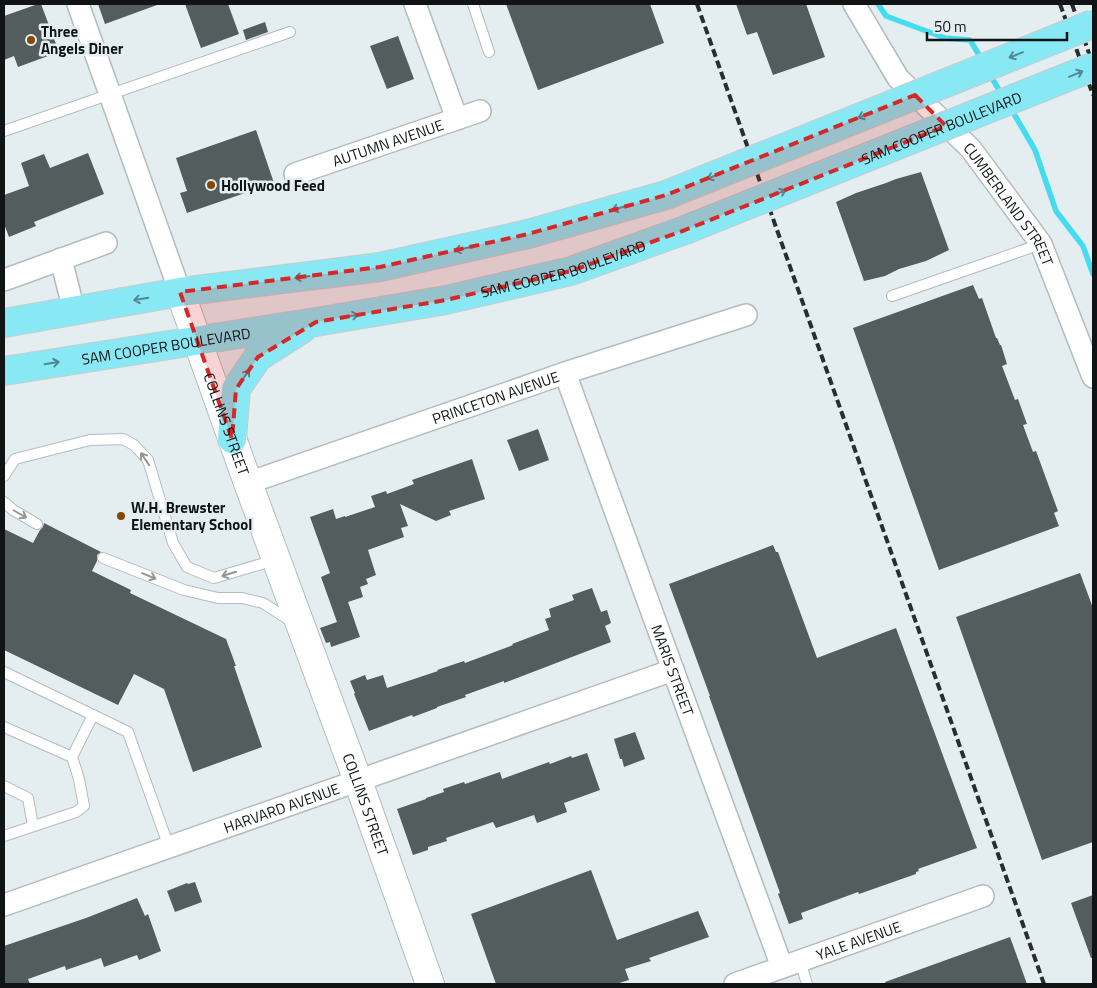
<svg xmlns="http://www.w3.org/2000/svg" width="1097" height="988" font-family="'Titillium Web',sans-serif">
	<rect width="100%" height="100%" fill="#e4eef0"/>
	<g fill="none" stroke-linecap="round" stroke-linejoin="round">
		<g stroke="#46dcf0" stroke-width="5.5">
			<polyline points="878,4 886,16 945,38 970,40 982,60"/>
			<polyline points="989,73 1002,95"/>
			<polyline points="1010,107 1035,150 1056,211 1083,246 1093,274"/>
		</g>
	</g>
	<g fill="#545d5e">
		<polygon points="38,4 41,4 59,52 18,67 14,56 4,60 4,16"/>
		<polygon points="98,4 156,4 157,5 105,24"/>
		<polygon points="185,4 228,4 239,34 201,48"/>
		<polygon points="506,4 650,4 664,43 538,90"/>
		<polygon points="736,4 806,4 825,57 773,75 757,32 747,35"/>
		<polygon points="265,22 268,32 246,40 243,30"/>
		<polygon points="398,36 414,79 387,89 370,46"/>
		<polygon points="256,130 274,183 187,213 180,193 187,191 176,158"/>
		<polygon points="88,153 104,194 34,222 36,226 9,237 4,224 4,195 29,186 21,163 44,154 50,168"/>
		<polygon points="921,172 949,250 926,261 899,269 885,276 864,281 836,202 856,193 886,183 896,179"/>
		<polygon points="973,285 979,299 982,298 996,338 997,338 1000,345 1001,345 1007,364 1002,366 1015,400 1018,399 1027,424 1023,425 1033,452 1036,451 1058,511 1054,513 1059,526 939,570 853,328"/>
		<polygon points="538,429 549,460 519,471 507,440"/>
		<polygon points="472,459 485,499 449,511 451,515 436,521 400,504 408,526 401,528 404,537 368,550 376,575 366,579 368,584 360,587 363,597 348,602 360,637 331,647 330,642 326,643 320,628 337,622 321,577 330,573 310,517 333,509 336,519 345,516 345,517 375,507 371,496 386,491 387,494 414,484 412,480"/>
		<polygon points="44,523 101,552 97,555 97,561 92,571 131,590 130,593 226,639 236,666 234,666 262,747 193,772 164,689 134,674 118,705 4,650 4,529 33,543 40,530 43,527"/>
		<polygon points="773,545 776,552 778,552 817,658 896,628 977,848 918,869 919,871 916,872 916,874 859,894 858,892 801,913 803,919 789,924 778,894 780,893 709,696 710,696 669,584"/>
		<polygon points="1080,573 1093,608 1093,842 1042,860 956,617"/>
		<polygon points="592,588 601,612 607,610 611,623 605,626 611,642 504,683 504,681 465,695 466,697 437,707 437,708 413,717 412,715 369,731 354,694 355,693 350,681 365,675 367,680 383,675 387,688 438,671 437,670 464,661 465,663 513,645 512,644 549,630 545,619 551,617 549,609 574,600 572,595"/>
		<polygon points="635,732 645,759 624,767 622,759 620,759 614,739"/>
		<polygon points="587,753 600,790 564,803 567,812 537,823 534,815 496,828 493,822 446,838 447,841 428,847 428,850 413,855 397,809 426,799 426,798 444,792 443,789 464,782 465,784 500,772 502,779 549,762 550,764 571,756 572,758"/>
		<polygon points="591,870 617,940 698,911 709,937 649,958 651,961 625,969 629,980 616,984 496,984 471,914"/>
		<polygon points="195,882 202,902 175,912 167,891 187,883 188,884"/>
		<polygon points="1093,895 1093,958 1091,958 1071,903"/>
		<polygon points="137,898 145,916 148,914 161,951 139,960 137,955 104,967 101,958 66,970 65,966 28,979 30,984 4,984 4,946 86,918"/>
		<polygon points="1010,937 1027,984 886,984 885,982"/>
	</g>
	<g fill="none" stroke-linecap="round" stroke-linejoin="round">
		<defs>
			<g id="lane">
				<polyline points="473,4 489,52"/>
				<polyline points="4,131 290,32"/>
				<polyline points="892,296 1041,244"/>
				<polyline points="4,476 15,459 90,440 123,439 134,445 148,460 173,543 187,567 214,578 275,560"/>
				<polyline points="4,502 13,510 37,524"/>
				<polyline points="103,558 184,590 218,598 242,598 263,603 294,623"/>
				<polyline points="4,672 128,732 169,847"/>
				<polyline points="4,727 72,757"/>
				<polyline points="4,786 28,798 33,826"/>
				<polyline points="4,836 76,812 84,806 79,779 72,757 93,715"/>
				<polyline points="800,961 807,984"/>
			</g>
			<g id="street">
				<polyline points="78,4 180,292"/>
				<polyline points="415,4 457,119"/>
				<path id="s1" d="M854 4 898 78 971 149 1041 244 1093 377"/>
				<path id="s2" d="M295 174 480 111"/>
				<polyline points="61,259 74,311"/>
				<polyline points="4,280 106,243"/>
				<path id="s3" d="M565 373 673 670 782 967"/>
				<path id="s4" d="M248 483 565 373 746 315"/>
				<path id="s5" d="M4 905 673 670"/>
				<path id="s6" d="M735 984 983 896"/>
			</g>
			<g id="secondary">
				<path id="s7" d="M180 292 248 483 358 781 430 984"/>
			</g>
			<g id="primary">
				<polyline points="4,323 180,292 380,267 528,234 666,195"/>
				<path id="s8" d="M4 371 316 322 446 300 571 271 685 230"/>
				<polyline points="232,439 236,389 258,357 302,329"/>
			</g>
		</defs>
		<use href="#lane" stroke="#b3bcbd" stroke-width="12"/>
		<use href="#street" stroke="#b3bcbd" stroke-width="24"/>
		<use href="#secondary" stroke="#b3bcbd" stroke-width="30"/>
		<use href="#primary" stroke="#cacbcb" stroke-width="30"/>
		<use href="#lane" stroke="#fff" stroke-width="10"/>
		<use href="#street" stroke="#fff" stroke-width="21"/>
		<use href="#secondary" stroke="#fff" stroke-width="28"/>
		<use href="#primary" stroke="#88e9f5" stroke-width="28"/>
		<g stroke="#292d2e" stroke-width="4" stroke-dasharray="8 4" stroke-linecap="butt">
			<polyline points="697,4 1044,984"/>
			<polyline points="1060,4 1093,95"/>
			<polyline points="1072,4 1093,65"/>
		</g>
		<defs>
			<g id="primary-bridge">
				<polyline points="666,195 1093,24"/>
				<path id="s9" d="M685 230 1093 67"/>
			</g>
		</defs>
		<use href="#primary-bridge" stroke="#cacbcb" stroke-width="30" stroke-linecap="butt"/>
		<use href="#primary-bridge" stroke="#88e9f5" stroke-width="28"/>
	</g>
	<defs><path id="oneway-shaft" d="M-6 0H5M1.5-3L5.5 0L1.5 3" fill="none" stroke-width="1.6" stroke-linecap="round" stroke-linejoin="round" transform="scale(1.25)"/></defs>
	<g stroke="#528990">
		<use href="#oneway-shaft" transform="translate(1016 55) rotate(158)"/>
		<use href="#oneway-shaft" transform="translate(1076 74) rotate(-22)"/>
		<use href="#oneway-shaft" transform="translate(865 115) rotate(158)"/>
		<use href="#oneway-shaft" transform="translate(714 176) rotate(158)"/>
		<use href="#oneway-shaft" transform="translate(779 193) rotate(-22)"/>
		<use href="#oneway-shaft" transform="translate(619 208) rotate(164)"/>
		<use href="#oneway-shaft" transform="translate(462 249) rotate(167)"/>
		<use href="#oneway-shaft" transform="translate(302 277) rotate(173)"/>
		<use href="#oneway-shaft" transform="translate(141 299) rotate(170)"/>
		<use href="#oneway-shaft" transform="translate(351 316) rotate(-10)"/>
		<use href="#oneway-shaft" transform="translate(52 363) rotate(-9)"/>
		<use href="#oneway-shaft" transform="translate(245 376) rotate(-56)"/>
	</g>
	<g stroke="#939595">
		<use href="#oneway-shaft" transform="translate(145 459) rotate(-124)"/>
		<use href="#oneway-shaft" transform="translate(20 514) rotate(30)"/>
		<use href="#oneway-shaft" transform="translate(229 574) rotate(163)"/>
		<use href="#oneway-shaft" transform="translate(149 576) rotate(22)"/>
	</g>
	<path fill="#d62828" fill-opacity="0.2" stroke="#d62828" stroke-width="4" stroke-dasharray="10 6" stroke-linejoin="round" d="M915 95 946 126 685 230 571 271 446 300 316 322 258 357 236 389 232 439 180 292 380 267 528 234 666 195Z"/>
	<g fill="#854706" stroke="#e4eef0" stroke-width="2">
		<circle cx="31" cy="40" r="5"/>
		<circle cx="211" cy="185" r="5"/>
		<circle cx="121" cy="516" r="5"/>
	</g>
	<g text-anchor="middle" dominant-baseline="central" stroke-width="5" stroke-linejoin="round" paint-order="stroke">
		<g font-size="15" font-weight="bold" fill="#101414" stroke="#e4eef0" text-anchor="start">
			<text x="41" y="31">Three<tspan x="41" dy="17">Angels Diner</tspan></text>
			<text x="221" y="185">Hollywood Feed</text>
			<text x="131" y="507">W.H. Brewster<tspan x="131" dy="17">Elementary School</tspan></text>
		</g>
		<g font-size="15" fill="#101414" stroke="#e4eef0">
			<text stroke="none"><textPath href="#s9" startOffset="276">SAM COOPER BOULEVARD</textPath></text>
			<text stroke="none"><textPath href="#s2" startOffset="98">AUTUMN AVENUE</textPath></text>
			<text stroke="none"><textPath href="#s1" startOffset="255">CUMBERLAND STREET</textPath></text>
			<text stroke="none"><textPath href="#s8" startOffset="569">SAM COOPER BOULEVARD</textPath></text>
			<text stroke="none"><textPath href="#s8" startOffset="164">SAM COOPER BOULEVARD</textPath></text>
			<text stroke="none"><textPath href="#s4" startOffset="262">PRINCETON AVENUE</textPath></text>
			<text stroke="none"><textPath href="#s7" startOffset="140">COLLINS STREET</textPath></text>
			<text stroke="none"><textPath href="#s3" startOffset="316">MARIS STREET</textPath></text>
			<text stroke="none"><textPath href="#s7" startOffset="545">COLLINS STREET</textPath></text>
			<text stroke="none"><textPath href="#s5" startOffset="294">HARVARD AVENUE</textPath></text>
			<text stroke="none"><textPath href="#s6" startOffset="131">YALE AVENUE</textPath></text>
		</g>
	</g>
	<rect width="1097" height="988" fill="none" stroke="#101414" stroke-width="10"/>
	<path d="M927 32v8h140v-8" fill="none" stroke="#101414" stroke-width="2.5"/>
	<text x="934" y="32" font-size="15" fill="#101414" stroke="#e4eef0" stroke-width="4" paint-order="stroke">50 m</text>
</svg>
